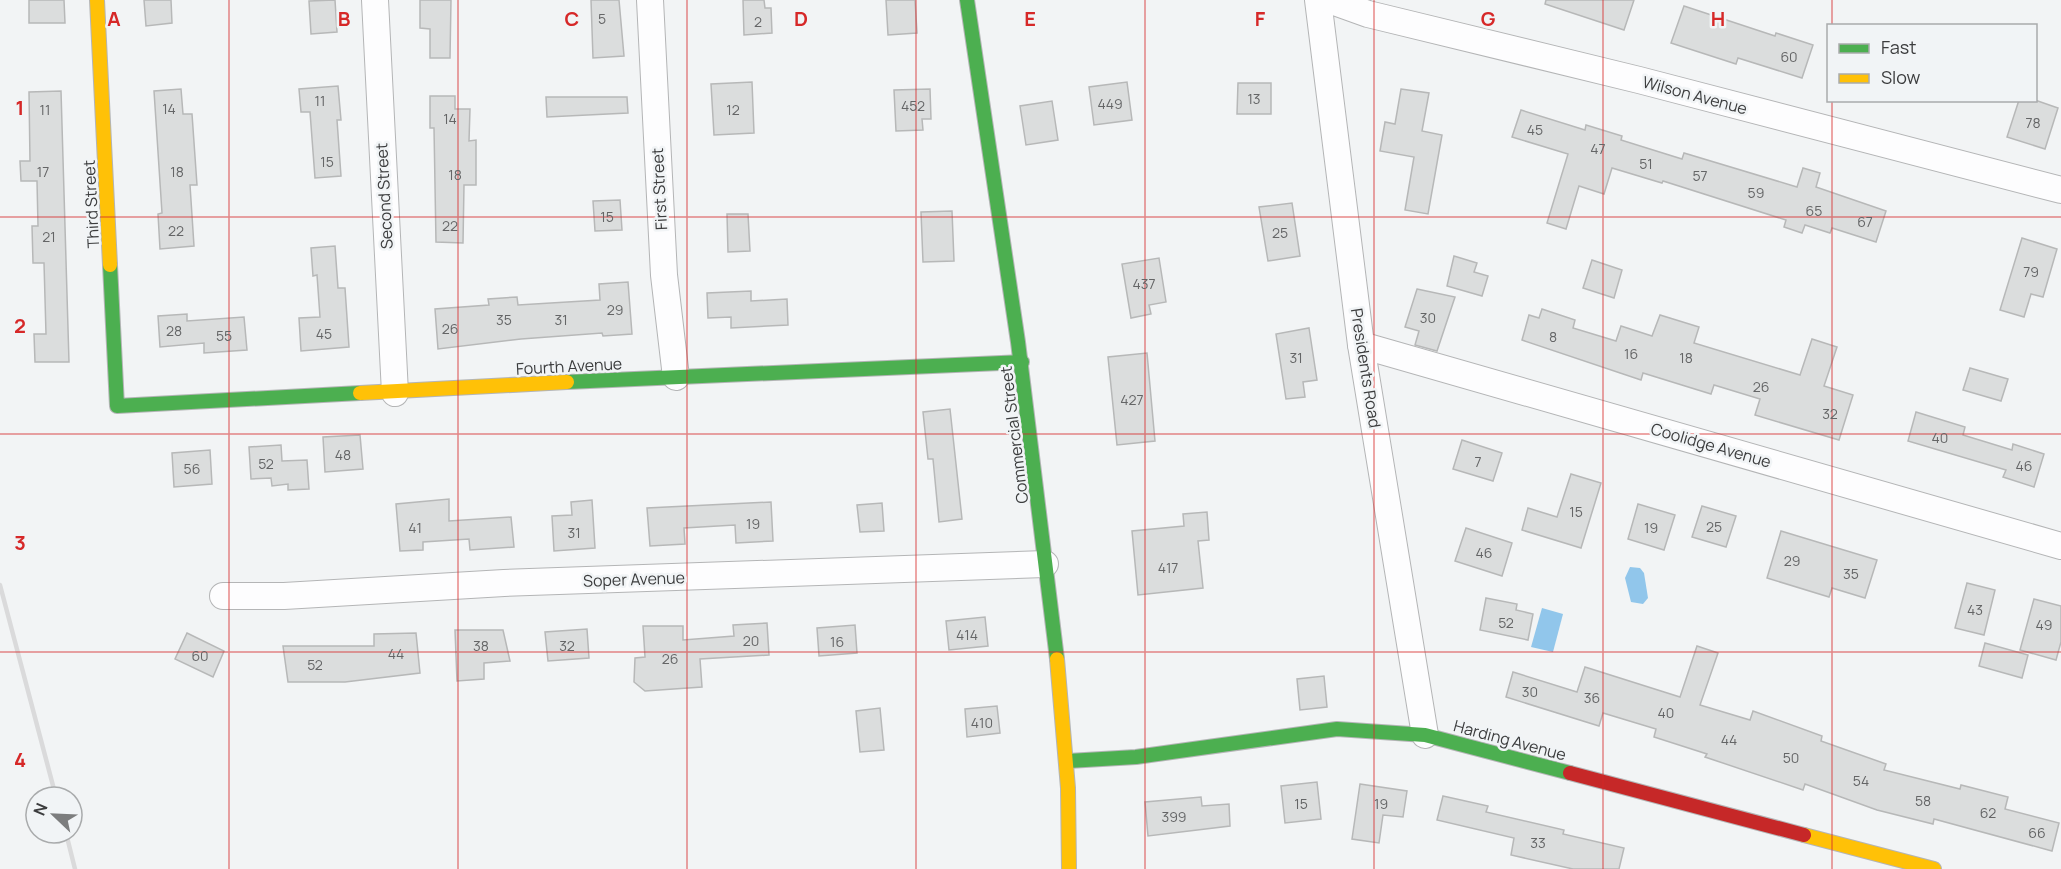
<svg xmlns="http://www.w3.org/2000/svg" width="2061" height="869" font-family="Manrope,sans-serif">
	<rect width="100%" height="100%" fill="#f2f4f5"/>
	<g fill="#91c6eb">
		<polygon points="1630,567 1640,568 1644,573 1648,598 1643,604 1631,602 1625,578"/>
		<polygon points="1542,608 1563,614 1553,652 1531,647"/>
	</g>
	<g fill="#dbdddd" stroke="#b7b8b8" stroke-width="1.5">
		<polygon points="29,0 64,0 65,23 29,23"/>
		<polygon points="144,0 171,0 172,23 146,26"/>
		<polygon points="335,0 337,32 311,34 309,1"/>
		<polygon points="420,0 451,0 450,58 430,58 430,29 420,28"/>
		<polygon points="591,0 619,0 624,56 593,58"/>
		<polygon points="743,0 764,0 765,8 771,8 772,33 744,35"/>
		<polygon points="886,0 915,0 917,33 888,35"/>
		<polygon points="1546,0 1634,0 1624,30 1545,4"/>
		<polygon points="1684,6 1775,36 1776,33 1813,45 1802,78 1738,58 1736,64 1671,43"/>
		<polygon points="752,82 754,133 714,135 711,84"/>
		<polygon points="1127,82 1132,120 1094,125 1089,87"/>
		<polygon points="1238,83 1271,83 1271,114 1237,114"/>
		<polygon points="338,86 341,120 337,120 341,176 315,178 310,112 301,112 299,89"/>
		<polygon points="181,89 183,114 192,114 197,185 190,185 194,246 160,249 158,214 162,213 154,91"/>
		<polygon points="930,89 931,119 922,119 923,130 896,131 894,90"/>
		<polygon points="1401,89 1429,93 1422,131 1442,135 1428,214 1405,210 1414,157 1380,151 1385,122 1395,124"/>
		<polygon points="61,91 69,362 35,362 34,334 46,334 44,263 33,263 32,226 38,226 37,181 21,181 20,161 30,161 29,92"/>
		<polygon points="430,96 455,96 455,109 470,109 469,141 476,140 476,185 464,185 463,243 436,242 434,128 430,128"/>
		<polygon points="546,97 627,97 628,113 547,117"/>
		<polygon points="2019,100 2035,100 2058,108 2045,149 2007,137"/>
		<polygon points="1052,101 1058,140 1026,145 1020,106"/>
		<polygon points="1521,110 1585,130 1586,125 1622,136 1621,140 1682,159 1684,153 1797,187 1803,168 1820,173 1816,187 1886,211 1876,242 1832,228 1830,233 1805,225 1802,233 1784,227 1786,220 1663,181 1662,183 1612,168 1604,194 1579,186 1566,229 1547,223 1568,154 1512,137"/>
		<polygon points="620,200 622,230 595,231 593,201"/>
		<polygon points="1292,203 1300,256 1268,261 1259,207"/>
		<polygon points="952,211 954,261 923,262 921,212"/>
		<polygon points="727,214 748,214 750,251 728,252"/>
		<polygon points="2022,238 2057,249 2043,297 2031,294 2024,317 2000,310"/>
		<polygon points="335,246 338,288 345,288 349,347 301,351 299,318 320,317 317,275 313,276 311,248"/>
		<polygon points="1454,256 1477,263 1474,272 1488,276 1482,296 1447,286"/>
		<polygon points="1159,258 1166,302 1149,305 1151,314 1131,318 1122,264"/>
		<polygon points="1592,260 1622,270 1614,298 1583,288"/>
		<polygon points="628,282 632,334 603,336 602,333 521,339 438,349 435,309 489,305 488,299 517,297 518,305 600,300 599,284"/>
		<polygon points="1417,289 1455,297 1437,351 1415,345 1419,331 1405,327"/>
		<polygon points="751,291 751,301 787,299 788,325 731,328 731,317 708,318 707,293"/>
		<polygon points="1542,309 1575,320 1573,328 1616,341 1621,326 1652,336 1660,315 1699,327 1694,343 1800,375 1812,339 1837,347 1824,386 1853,395 1839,440 1755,415 1760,399 1714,385 1711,394 1643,373 1641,380 1522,340 1529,315 1539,318"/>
		<polygon points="187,314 187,321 244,317 247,350 204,353 204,343 160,347 158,316"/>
		<polygon points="1309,328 1317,380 1303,382 1305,397 1286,399 1276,334"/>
		<polygon points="1147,353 1155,441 1117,445 1108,357"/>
		<polygon points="1970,368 2008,379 2001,401 1963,390"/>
		<polygon points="950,409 962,519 939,522 933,459 928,459 923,412"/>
		<polygon points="1916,412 1965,427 1963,435 2012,450 2013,444 2044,454 2034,487 2003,477 2006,470 1908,441"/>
		<polygon points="360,435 363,469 325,472 323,437"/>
		<polygon points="1462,440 1502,453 1493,481 1453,469"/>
		<polygon points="281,445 282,461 307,460 309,489 288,490 288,484 272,486 271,478 251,479 249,447"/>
		<polygon points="210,450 212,484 174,487 172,453"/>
		<polygon points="1571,474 1601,483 1581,548 1522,530 1528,508 1557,517"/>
		<polygon points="449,499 449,521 511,517 514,547 470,550 469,539 423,542 423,550 400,551 396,504"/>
		<polygon points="592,500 595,548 554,551 552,516 572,515 571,502"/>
		<polygon points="771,502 773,541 736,543 735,525 684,528 685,544 650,546 647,508"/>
		<polygon points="882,503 884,531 860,532 857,505"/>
		<polygon points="1638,504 1675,515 1664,550 1628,539"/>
		<polygon points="1702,506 1736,516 1726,547 1692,537"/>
		<polygon points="1207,512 1209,540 1198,541 1203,588 1138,595 1132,531 1184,526 1183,514"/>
		<polygon points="1466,528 1512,543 1502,576 1455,561"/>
		<polygon points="1781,531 1877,560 1865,598 1832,588 1829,597 1767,578"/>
		<polygon points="1967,583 1995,590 1984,635 1955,628"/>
		<polygon points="1486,598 1517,604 1516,610 1533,614 1528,640 1480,630"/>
		<polygon points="2034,599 2061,606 2061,642 2056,660 2020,650"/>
		<polygon points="985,617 988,646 949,650 946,621"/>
		<polygon points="767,623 769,655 700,659 702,687 645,691 634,682 635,658 645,657 643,626 683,626 683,640 734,636 733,625"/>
		<polygon points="855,625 857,653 819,656 817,628"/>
		<polygon points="587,629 589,658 548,661 545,632"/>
		<polygon points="455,630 503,630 510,661 484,663 484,679 457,681"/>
		<polygon points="187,633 224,651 213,677 175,659"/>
		<polygon points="416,633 420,673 345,682 288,682 283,646 374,646 374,634"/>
		<polygon points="1985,643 2028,655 2022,678 1979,666"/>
		<polygon points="1697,646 1718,653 1700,705 1750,720 1753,711 1822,736 1821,741 1886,764 1884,770 1960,789 1961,785 2008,797 2005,809 2059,823 2052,851 1934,819 1933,824 1877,810 1805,784 1803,790 1705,757 1707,754 1654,737 1656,729 1603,713 1599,726 1506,697 1513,672 1577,692 1585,667 1680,697"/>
		<polygon points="1324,676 1327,707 1300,710 1297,679"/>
		<polygon points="997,706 1000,733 967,737 965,709"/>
		<polygon points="880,708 884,750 860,752 856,711"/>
		<polygon points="1317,782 1321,819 1285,823 1281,786"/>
		<polygon points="1360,784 1407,791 1403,817 1383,815 1379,843 1352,839"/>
		<polygon points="1443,796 1488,806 1486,812 1564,830 1563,834 1624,848 1619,869 1573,869 1511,855 1514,838 1437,820"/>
		<polygon points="1201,797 1202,806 1229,804 1230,826 1148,836 1145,802"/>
	</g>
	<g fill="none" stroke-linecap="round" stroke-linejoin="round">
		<defs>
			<g id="street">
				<polyline points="375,0 395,393"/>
				<polyline points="650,0 664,275 676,377"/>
				<polyline points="1318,0 1361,345 1425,735"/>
				<polyline points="1329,0 1368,14 1639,80 2061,190"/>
				<polyline points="1361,345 2061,546"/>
				<polyline points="223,596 284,596 504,583 1045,564"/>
			</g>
			<g id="fast">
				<polyline points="967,0 1018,342 1057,659"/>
				<polyline points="110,265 117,406 360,393"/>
				<polyline points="567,382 1022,362"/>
				<polyline points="1068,761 1136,757 1337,729 1425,735 1570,773"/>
			</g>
			<g id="slow">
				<polyline points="97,0 110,265"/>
				<polyline points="360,393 567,382"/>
				<polyline points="1057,659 1068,788 1069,869"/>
				<polyline points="1804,835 1934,869"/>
			</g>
			<polyline id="jam" points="1570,773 1804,835"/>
		</defs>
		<use href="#street" stroke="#b4b5b6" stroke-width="28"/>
		<use href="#fast" stroke="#b4b5b6" stroke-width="16"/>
		<use href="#slow" stroke="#b4b5b6" stroke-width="16"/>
		<use href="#jam" stroke="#b4b5b6" stroke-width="16"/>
		<use href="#street" stroke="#fdfdfe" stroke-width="26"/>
		<use href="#fast" stroke="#4caf50" stroke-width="14"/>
		<use href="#slow" stroke="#ffc107" stroke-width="14"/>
		<use href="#jam" stroke="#c62828" stroke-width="14"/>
		<g stroke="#dadadb" stroke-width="4.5">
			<polyline points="0,585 56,797"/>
			<polyline points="66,833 75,869"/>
		</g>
	</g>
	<path fill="none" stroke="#d62828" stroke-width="1.5" stroke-opacity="0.55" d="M229 0V869M458 0V869M687 0V869M916 0V869M1145 0V869M1374 0V869M1603 0V869M1832 0V26M1832 100V869M0 217H2061M0 434H2061M0 652H2061"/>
	<g text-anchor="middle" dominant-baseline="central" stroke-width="5" stroke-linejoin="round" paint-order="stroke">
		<g font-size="14" fill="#646566">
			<text x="602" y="18">5</text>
			<text x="758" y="21">2</text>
			<text x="1789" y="56">60</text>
			<text x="1254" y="98">13</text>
			<text x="320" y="100">11</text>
			<text x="1110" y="103">449</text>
			<text x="913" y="105">452</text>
			<text x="169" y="108">14</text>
			<text x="45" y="109">11</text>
			<text x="733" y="109">12</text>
			<text x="450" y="118">14</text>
			<text x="2033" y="122">78</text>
			<text x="1535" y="129">45</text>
			<text x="1598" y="148">47</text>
			<text x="327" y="161">15</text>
			<text x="1646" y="163">51</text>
			<text x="43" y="171">17</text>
			<text x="177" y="171">18</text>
			<text x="455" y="174">18</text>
			<text x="1700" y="175">57</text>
			<text x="1756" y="192">59</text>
			<text x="1814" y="210">65</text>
			<text x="607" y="216">15</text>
			<text x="1865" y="221">67</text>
			<text x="450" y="225">22</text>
			<text x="176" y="230">22</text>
			<text x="1280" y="232">25</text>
			<text x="49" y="236">21</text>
			<text x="2031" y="271">79</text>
			<text x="1144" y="283">437</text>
			<text x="615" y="309">29</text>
			<text x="1428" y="317">30</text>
			<text x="504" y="319">35</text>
			<text x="561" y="319">31</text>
			<text x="450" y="328">26</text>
			<text x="174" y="330">28</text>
			<text x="324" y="333">45</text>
			<text x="224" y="335">55</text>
			<text x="1553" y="336">8</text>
			<text x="1631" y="353">16</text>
			<text x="1296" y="357">31</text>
			<text x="1686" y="357">18</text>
			<text x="1761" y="386">26</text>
			<text x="1132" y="399">427</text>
			<text x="1830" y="413">32</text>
			<text x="1940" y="437">40</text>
			<text x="343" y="454">48</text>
			<text x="1478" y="461">7</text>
			<text x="266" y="463">52</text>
			<text x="2024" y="465">46</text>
			<text x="192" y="468">56</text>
			<text x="1576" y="511">15</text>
			<text x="753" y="523">19</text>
			<text x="1714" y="526">25</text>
			<text x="415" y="527">41</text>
			<text x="1651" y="527">19</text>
			<text x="574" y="532">31</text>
			<text x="1484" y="552">46</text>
			<text x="1792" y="560">29</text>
			<text x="1168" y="567">417</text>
			<text x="1851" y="573">35</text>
			<text x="1975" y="609">43</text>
			<text x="1506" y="622">52</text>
			<text x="2044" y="624">49</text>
			<text x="967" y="634">414</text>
			<text x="751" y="640">20</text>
			<text x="837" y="641">16</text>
			<text x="481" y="645">38</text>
			<text x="567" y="645">32</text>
			<text x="396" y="653">44</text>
			<text x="200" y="655">60</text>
			<text x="670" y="658">26</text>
			<text x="315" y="664">52</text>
			<text x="1530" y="691">30</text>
			<text x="1592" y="697">36</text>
			<text x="1666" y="712">40</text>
			<text x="982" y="722">410</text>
			<text x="1729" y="739">44</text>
			<text x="1791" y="757">50</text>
			<text x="1861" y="780">54</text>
			<text x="1923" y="800">58</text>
			<text x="1301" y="803">15</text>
			<text x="1381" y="803">19</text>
			<text x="1988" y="812">62</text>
			<text x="1174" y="816">399</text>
			<text x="2037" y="832">66</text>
			<text x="1538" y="842">33</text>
		</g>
		<g font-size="16" fill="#3c3d3e" stroke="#f1f4f6">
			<text transform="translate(1695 95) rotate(15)">Wilson Avenue</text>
			<text transform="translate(659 189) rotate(-93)">First Street</text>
			<text transform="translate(384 196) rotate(-93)">Second Street</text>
			<text transform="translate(91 204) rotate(-93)">Third Street</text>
			<text transform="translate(569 366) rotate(-3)">Fourth Avenue</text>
			<text transform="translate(1366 368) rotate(81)">Presidents Road</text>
			<text transform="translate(1014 435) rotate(-97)">Commercial Street</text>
			<text transform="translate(1711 445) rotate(16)">Coolidge Avenue</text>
			<text transform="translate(634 579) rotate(-2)">Soper Avenue</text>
			<text transform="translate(1510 740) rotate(15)">Harding Avenue</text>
		</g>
	</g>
	<g font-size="20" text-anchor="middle" font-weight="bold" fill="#d62828" stroke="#f1f4f6" stroke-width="5" stroke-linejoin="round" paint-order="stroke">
		<text x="114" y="26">A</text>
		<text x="344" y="26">B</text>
		<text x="572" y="26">C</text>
		<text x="801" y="26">D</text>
		<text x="1030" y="26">E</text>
		<text x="1260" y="26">F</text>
		<text x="1488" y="26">G</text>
		<text x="1718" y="26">H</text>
		<text x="20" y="115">1</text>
		<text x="20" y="333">2</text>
		<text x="20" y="550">3</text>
		<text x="20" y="767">4</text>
	</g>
	<rect x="1827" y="24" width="210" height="78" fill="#f1f4f6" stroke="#a9abac" stroke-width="1.5"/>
	<rect x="1839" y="44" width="30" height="9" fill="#4caf50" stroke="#a9abac" stroke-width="1.5"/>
	<text x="1881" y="54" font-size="18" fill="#3c3d3e">Fast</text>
	<rect x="1839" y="74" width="30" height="9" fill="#ffc107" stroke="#a9abac" stroke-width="1.5"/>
	<text x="1881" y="84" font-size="18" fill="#3c3d3e">Slow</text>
	<g transform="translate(54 815) rotate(293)"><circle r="28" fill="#f1f4f6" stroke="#a9abac" stroke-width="1.5"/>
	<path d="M0-4.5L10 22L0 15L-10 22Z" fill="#7c7d7e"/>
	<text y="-9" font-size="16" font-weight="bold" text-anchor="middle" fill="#3c3d3e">N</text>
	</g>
</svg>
